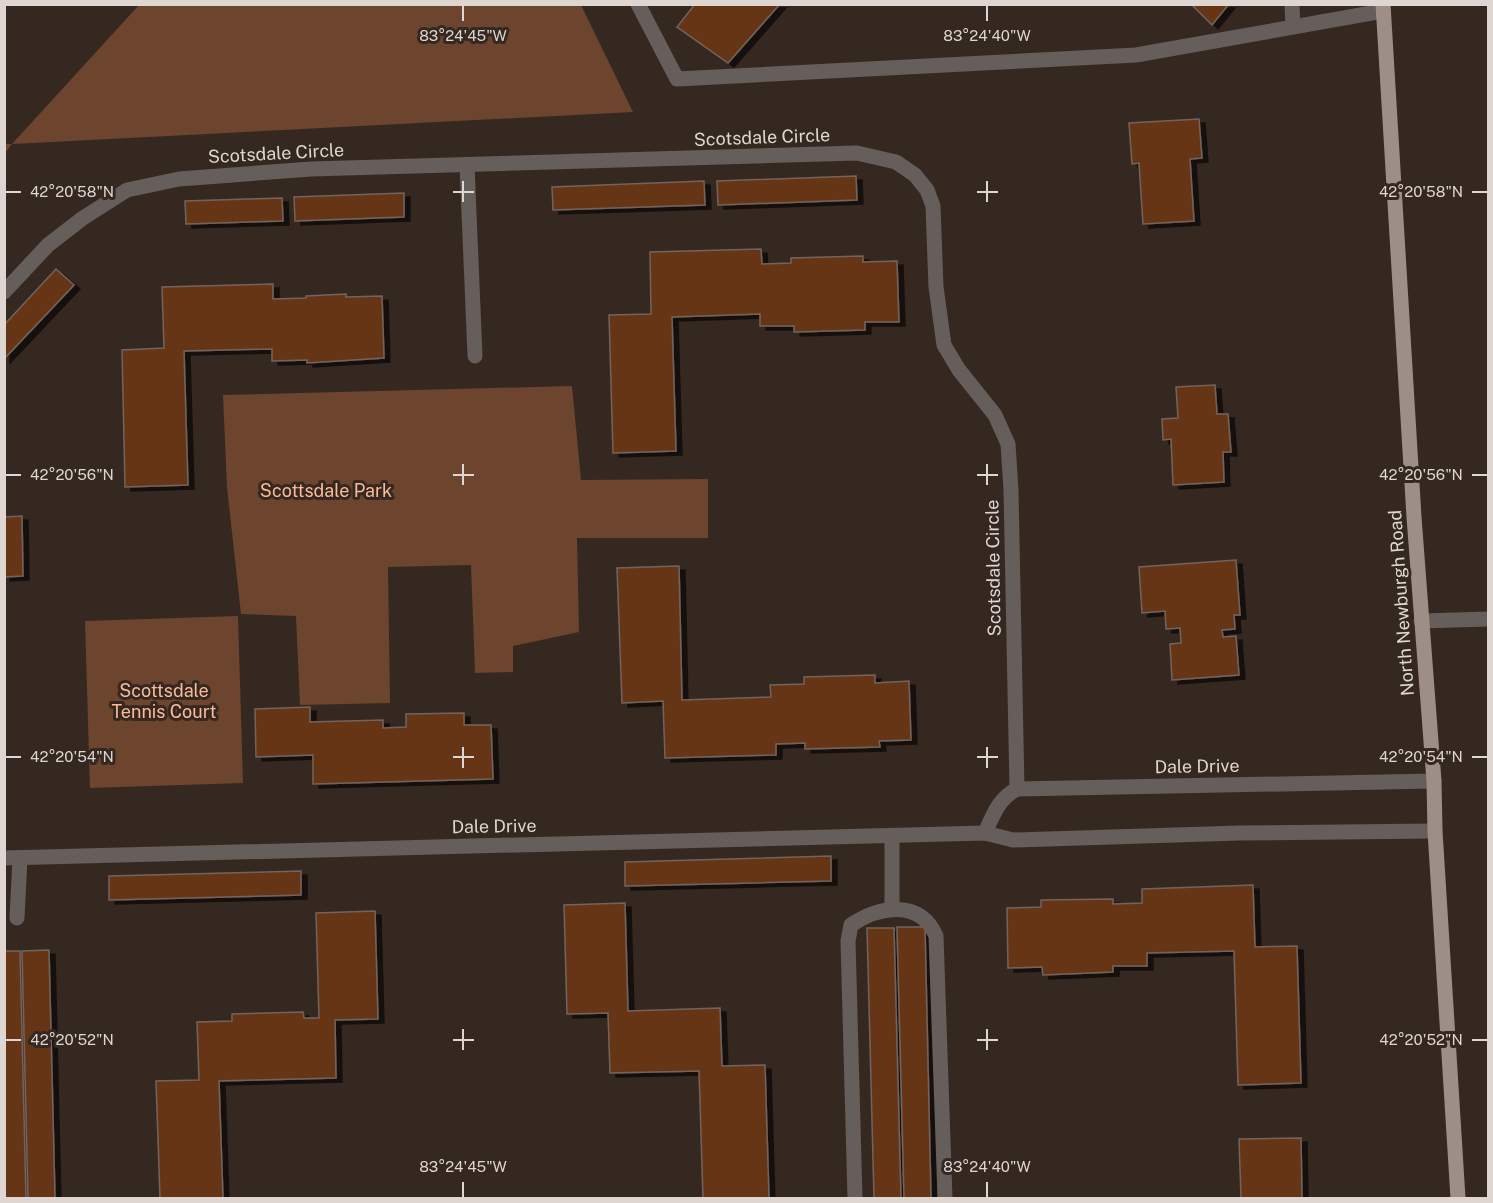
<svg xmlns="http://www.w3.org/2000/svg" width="1493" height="1203" font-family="'Public Sans',sans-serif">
	<defs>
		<filter id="shadow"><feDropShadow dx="6" dy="4" stdDeviation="0" flood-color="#0009"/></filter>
	</defs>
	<rect width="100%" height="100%" fill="#352821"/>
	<g fill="#6d442d">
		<polygon points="139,5 581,5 633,112 12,144 5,153 5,144 12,144"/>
		<polygon points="572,386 581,480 708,479 708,538 577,538 579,632 513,646 513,672 475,673 471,565 388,567 390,703 300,705 296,616 241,614 227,487 223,395"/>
		<polygon points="238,616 243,783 90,788 85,621"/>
	</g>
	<g fill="#663518" stroke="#73645c" stroke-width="1.5" filter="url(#shadow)">
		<polygon points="695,4 780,4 728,63 677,27"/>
		<polygon points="1191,4 1229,4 1212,25"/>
		<polygon points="1199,119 1202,158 1190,159 1194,221 1143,224 1139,163 1132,164 1129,123"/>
		<polygon points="856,176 857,200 718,205 717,181"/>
		<polygon points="704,181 705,205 553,210 552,187"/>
		<polygon points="404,193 404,217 295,221 294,197"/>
		<polygon points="282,198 283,221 186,224 185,201"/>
		<polygon points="761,249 762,264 791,263 791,258 863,256 863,262 897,261 899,322 865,322 865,330 794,332 794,326 760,326 760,314 672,317 676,451 613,453 609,315 651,314 650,252"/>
		<polygon points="56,269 74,285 4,359 4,325"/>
		<polygon points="273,284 273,299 306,298 306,296 346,294 346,297 382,296 384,358 307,363 307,360 272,361 272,349 184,351 188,485 125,487 122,350 164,348 162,287"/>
		<polygon points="1215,385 1217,414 1228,414 1231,452 1223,452 1224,482 1173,485 1171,439 1163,440 1162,419 1178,418 1176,387"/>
		<polygon points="22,516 23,576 4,577 4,517"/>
		<polygon points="1236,560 1240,615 1234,615 1235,629 1222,630 1223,637 1236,636 1239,675 1172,680 1170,644 1181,643 1180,628 1166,629 1165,611 1142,613 1139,567"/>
		<polygon points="679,566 682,700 771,697 770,685 804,684 804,677 875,675 875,683 909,681 911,740 879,741 880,747 805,749 805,743 776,744 776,755 665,758 663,701 622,703 617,568"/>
		<polygon points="310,707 310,722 383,720 383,728 406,727 406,714 464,713 464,725 491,725 493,779 313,784 313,755 256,757 255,709"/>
		<polygon points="831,856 831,881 625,886 625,862"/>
		<polygon points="301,871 301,895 109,900 109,876"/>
		<polygon points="1253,885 1255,947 1297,946 1301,1083 1238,1085 1234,951 1147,953 1147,966 1113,966 1113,972 1043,975 1042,967 1008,968 1007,908 1041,907 1041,900 1113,899 1113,904 1142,903 1142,889"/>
		<polygon points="625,903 628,1011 720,1008 722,1066 765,1065 769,1198 703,1198 699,1071 610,1073 608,1013 567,1014 564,905"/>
		<polygon points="375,911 378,1019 335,1020 336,1078 219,1081 223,1198 160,1198 156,1081 199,1080 197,1022 232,1021 232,1014 303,1012 304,1018 319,1018 316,913"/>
		<polygon points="897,927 925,927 931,1198 904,1198"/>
		<polygon points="867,928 894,928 901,1198 874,1198"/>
		<polygon points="49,950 55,1198 28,1198 22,951"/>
		<polygon points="4,951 20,951 26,1198 4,1198"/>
		<polygon points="1301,1138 1302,1198 1241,1198 1239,1139"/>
	</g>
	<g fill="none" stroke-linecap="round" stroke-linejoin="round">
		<g stroke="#655e5a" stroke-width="15">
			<polyline points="638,4 677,79 1136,55 1383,11"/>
			<polyline points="1292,4 1293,27"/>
			<polyline points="467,165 475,356"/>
			<polyline points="4,292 48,245 83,218 127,190 179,179 311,169 857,153 896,162 915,175 927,190 933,206 936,287 944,345 959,370 995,415 1008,444 1011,490 1017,789"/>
			<polyline points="1421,621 1488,619"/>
			<path d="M985 833C993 815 999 798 1017 789L1434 781"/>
			<polyline points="892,836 892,909"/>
			<polyline points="4,858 985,833 1013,840 1239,833 1435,831"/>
			<polyline points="17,918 20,858"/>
			<path d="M855 1198 848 941 851 925C879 906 920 899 936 936L945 1198"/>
		</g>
		<polyline stroke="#9d8f88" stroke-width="15" points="1383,4 1414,517 1434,781 1435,831 1458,1198"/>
	</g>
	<path fill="none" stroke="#dfd6d2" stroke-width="2" d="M463 6V21M987 6V21M463 181V202M987 181V202M6 192H21M453 192H474M977 192H998M1472 192H1487M463 464V485M987 464V485M6 475H21M453 475H474M977 475H998M1472 475H1487M463 747V768M987 747V768M6 757H21M453 757H474M977 757H998M1472 757H1487M463 1029V1050M987 1029V1050M6 1040H21M453 1040H474M977 1040H998M1472 1040H1487M463 1182V1197M987 1182V1197"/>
	<g text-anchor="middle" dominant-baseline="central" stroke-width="6" stroke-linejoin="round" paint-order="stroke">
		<g font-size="18" fill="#dfd6d2" stroke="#352821">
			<text transform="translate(762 137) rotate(-2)">Scotsdale Circle</text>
			<text transform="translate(276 153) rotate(-3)">Scotsdale Circle</text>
			<text transform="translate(993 568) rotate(-91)">Scotsdale Circle</text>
			<text transform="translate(1401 603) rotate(-94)">North Newburgh Road</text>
			<text transform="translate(1197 766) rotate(-1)">Dale Drive</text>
			<text transform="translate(494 826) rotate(-1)">Dale Drive</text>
		</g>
		<g font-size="18" fill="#fbba97" stroke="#352821">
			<text x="326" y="490">Scottsdale Park</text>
			<text x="164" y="690">Scottsdale<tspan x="164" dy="21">Tennis Court</tspan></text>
		</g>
	</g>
	<g font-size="15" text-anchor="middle" fill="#dfd6d2" stroke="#352821" stroke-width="6" stroke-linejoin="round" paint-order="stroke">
		<text x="463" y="41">83°24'45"W</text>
		<text x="987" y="41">83°24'40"W</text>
		<text x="72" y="197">42°20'58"N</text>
		<text x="1421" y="197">42°20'58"N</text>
		<text x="72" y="480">42°20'56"N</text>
		<text x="1421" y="480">42°20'56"N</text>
		<text x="72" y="762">42°20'54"N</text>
		<text x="1421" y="762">42°20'54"N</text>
		<text x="72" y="1045">42°20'52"N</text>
		<text x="1421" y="1045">42°20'52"N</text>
		<text x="463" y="1172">83°24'45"W</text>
		<text x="987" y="1172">83°24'40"W</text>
	</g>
	<rect width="1493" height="1203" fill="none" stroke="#dfd6d2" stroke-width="12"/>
</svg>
